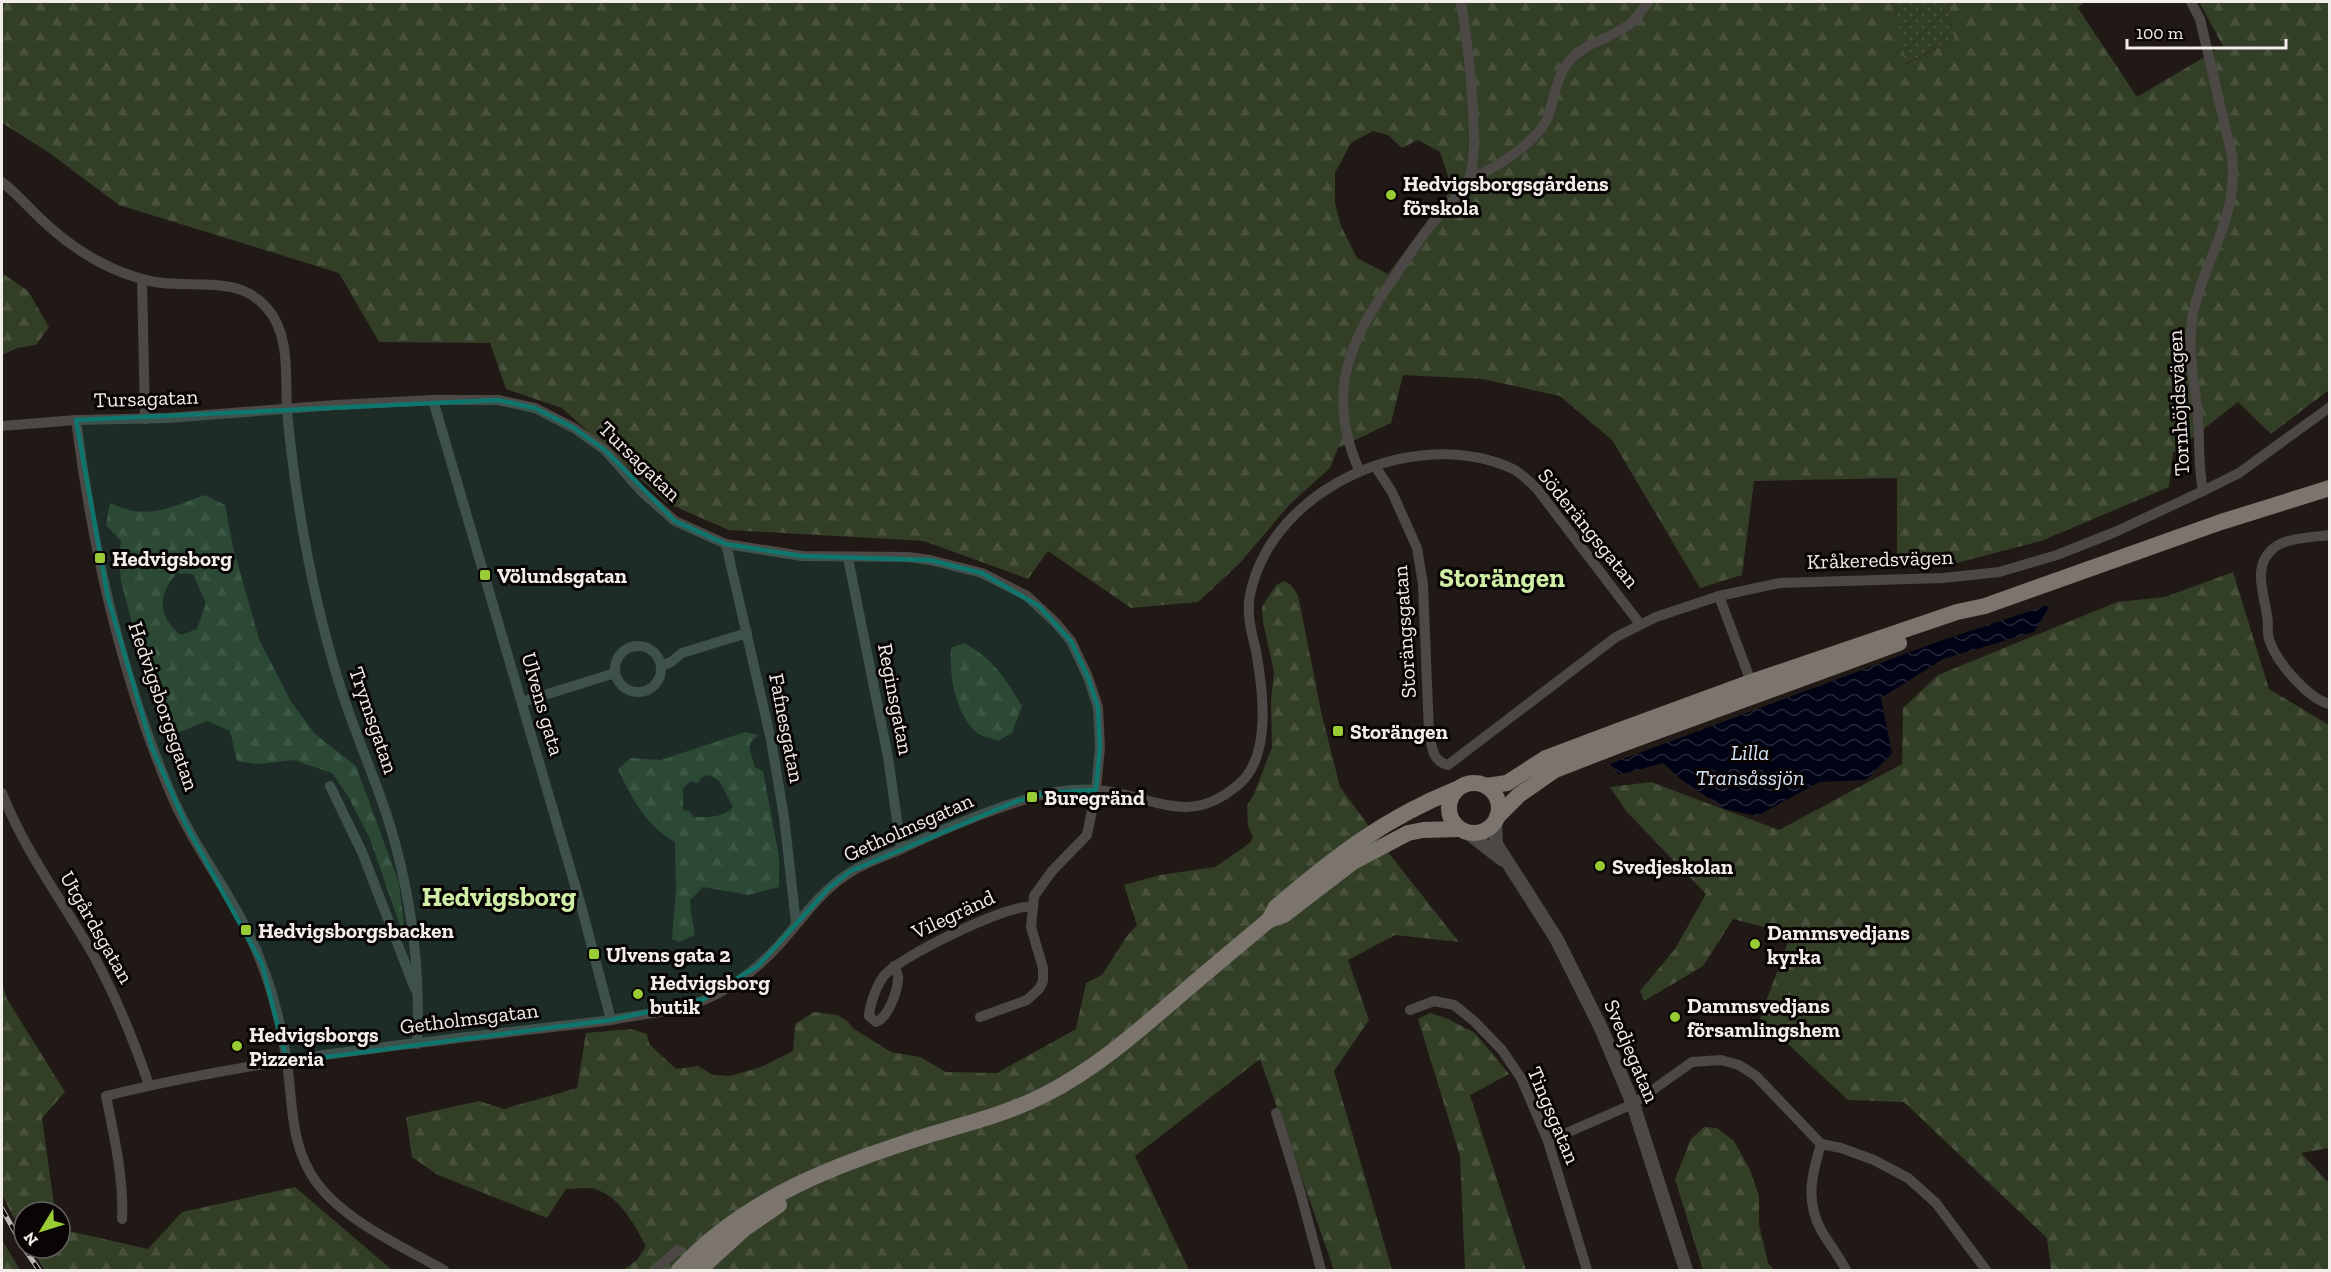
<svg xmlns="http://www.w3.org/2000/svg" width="2331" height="1272" font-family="'Zilla Slab',serif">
	<defs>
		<pattern id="grass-dots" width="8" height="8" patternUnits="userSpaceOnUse" patternTransform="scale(1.5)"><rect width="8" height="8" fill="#333e27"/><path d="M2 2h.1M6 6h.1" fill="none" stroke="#47513c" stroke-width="1.8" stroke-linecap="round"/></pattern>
		<pattern id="forest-firs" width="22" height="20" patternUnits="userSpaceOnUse" patternTransform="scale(1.5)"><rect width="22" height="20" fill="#333e27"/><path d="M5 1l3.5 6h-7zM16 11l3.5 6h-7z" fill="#47513c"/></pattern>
		<pattern id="water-waves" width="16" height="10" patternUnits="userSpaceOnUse" patternTransform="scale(1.5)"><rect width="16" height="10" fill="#000215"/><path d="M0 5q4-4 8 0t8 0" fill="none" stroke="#262737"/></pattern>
	</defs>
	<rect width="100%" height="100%" fill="#211915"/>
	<polygon fill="url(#grass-dots)" points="1893,2 1947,2 1954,39 1905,64"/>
	<g fill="url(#forest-firs)" fill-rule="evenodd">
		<path d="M2 2H1893L1906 64 1954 39 1947 2H2084L2078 8 2137 97 2223 46 2199 2H2329V390L2271 434 2238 402 2173 453 2169 487 2041 541 1945 566 1897 560V478L1754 481 1742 575 1700 588 1612 440 1560 396 1482 379 1403 375 1391 423 1338 448 1330 468 1290 504 1240 563 1198 602 1131 608 1048 551 1028 579 924 541 729 530 667 503 562 408 506 389 490 343 379 342 339 273 119 205 48 152 2 123ZM1373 131 1388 135 1402 148 1418 140 1440 152 1452 188 1388 274 1357 258 1341 226 1335 203V173L1351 143Z"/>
		<polygon points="2,273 28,291 49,327 36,345 17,348 2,355"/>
		<path d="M205 495 225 505 233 547 259 639 290 700 315 734 356 766 399 883 406 943 370 839 348 796 332 773 294 760 258 764 237 761 230 731 207 721 168 737 160 730 121 581 119 558 121 541 106 525 110 503C148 521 168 508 205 495ZM177 573 193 574 206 603 197 629 181 635C158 617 157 595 177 573Z"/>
		<polygon points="2233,572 2269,689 2329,725 2329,1148 2301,1153 2329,1183 2329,1270 2051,1270 2047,1238 1904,1102 1848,1100 1760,1018 1791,934 1733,919 1703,966 1644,1001 1640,991 1675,949 1706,894 1626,811 1610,787 1651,782 1779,830 1902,764 1903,708 1938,675 2117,602 2165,597"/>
		<path d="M1284 581 1291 585 1298 595 1321 711 1340 787 1391 856 1459 942 1395 935 1348 960 1369 1020 1334 1071 1392 1270H1334L1260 1059 1135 1156 1189 1270H623L637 1260 646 1246C634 1225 621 1197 595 1189 587 1187 574 1189 566 1189L547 1218 438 1175 412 1157 406 1117 479 1101 504 1109 577 1088 586 1033 631 1029 647 1034 649 1044 676 1069 698 1066 713 1075 730 1076 761 1067 793 1051 795 1024 814 1012 837 1015 846 1020 854 1029 891 1052 920 1057 946 1072 997 1073 1076 1029 1086 983 1102 975 1127 936 1137 925 1124 885 1160 875 1215 867 1250 843 1253 838 1248 826 1247 806 1254 794 1272 747 1271 701 1274 672 1263 622 1262 607 1276 585Z"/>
		<path d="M964 643C993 658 1005 678 1022 706L1012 733 998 741C992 738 981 737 976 732 955 712 949 676 951 648Z"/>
		<path d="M745 732 758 735 750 743V751L755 767 763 771 779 857V887L748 895 703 887 690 900 691 914 695 935 680 942 672 939 676 888 675 842C647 827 631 797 618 769L631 758 661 760ZM710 775 720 782 733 807C723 818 709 817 694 817L689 811 683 810V788L691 781 698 783 702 777Z"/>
		<polygon points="2,984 7,999 65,1092 42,1118 55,1212 24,1212 24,1237 2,1195"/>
		<polygon points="1430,1013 1446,1018 1475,1033 1509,1074 1470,1095 1526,1270 1465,1270 1460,1156 1418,1019"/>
		<polygon points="1704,1127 1717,1128 1734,1141 1750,1170 1759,1196 1759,1224 1768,1263 1774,1270 1703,1270 1675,1179 1691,1139"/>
		<polygon points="295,1187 392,1270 45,1270 30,1248 60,1248 60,1229 148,1249 182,1212"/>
		<polygon points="2,1240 20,1270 2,1270"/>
	</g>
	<polygon fill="url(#water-waves)" points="2051,604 2034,632 1943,659 1881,698 1892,753 1866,780 1819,782 1757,816 1725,809 1683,781 1663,763 1619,775 1610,764 1937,642"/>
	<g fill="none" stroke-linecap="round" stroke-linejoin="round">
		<g stroke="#4b4845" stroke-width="10">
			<path d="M2191 2 2200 19 2232 156C2238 218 2209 250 2195 305 2185 342 2195 382 2198 419 2200 444 2198 467 2203 491"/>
			<path d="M1469 180C1494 168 1540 142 1549 114 1555 94 1557 74 1571 59 1587 42 1609 39 1627 26 1636 20 1642 10 1648 2"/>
			<path d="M2 182C20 196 34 214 52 229 79 253 114 273 150 281 189 290 236 273 266 307 291 334 285 376 287 409 289 437 293 466 297 494 307 561 321 627 342 692 356 736 375 778 389 822 411 894 421 968 417 1044"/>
			<polyline points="142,279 145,419"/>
			<polyline points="433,400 582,909 611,1020"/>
			<path d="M76 420C92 547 121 676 171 794 196 853 241 905 262 965 274 995 282 1031 287 1063 293 1105 290 1147 317 1183 345 1221 403 1247 444 1270"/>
			<polyline points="2,426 76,420 167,418 335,405 433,400 498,400 535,408 574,428 605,450 641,491 675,521 726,544 802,556 908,557 930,560 982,573 1027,596 1055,622 1071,641 1088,677 1098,707 1100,747 1096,790 1087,835 1052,871 1034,896 1031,927 1043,968 1043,981 1039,989 1027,1000 980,1017"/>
			<path d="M1375 466 1392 492 1417 548 1423 584 1429 733C1432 747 1432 761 1448 765L1616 637 1656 617 1719 596 1780 583 1943 578 1999 572 2057 555 2115 532 2203 491 2239 473 2330 407"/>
			<path d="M1359 470C1325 392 1349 341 1395 276 1407 259 1418 240 1432 224 1440 213 1465 190 1469 178 1476 157 1474 132 1473 110 1471 73 1467 38 1461 2"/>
			<path d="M2330 535C2315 537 2286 538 2275 547 2252 565 2263 590 2267 615 2269 624 2266 634 2270 642 2277 662 2309 700 2330 704"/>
			<polyline points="726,544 771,740 784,817 796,923"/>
			<polyline points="848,558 888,757 901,849"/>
			<polyline points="1719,596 1753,687"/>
			<circle cx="638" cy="669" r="23"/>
			<polyline points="661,666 671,662 682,653 747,633"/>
			<polyline points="522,702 615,673"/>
			<polyline points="330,786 362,852 415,989"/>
			<path d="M2 793C25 852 64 903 95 958 117 999 134 1041 149 1085"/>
			<path d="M894 966C896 970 899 976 898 980 897 992 888 1018 876 1022L869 1016C870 1004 876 987 883 977 896 958 1010 903 1031 907"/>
			<polyline points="1410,1010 1434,1001 1454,1005 1474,1021 1502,1050 1521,1078 1548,1141 1587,1270"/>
			<polyline points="1276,1113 1300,1191 1321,1270"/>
			<polyline points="1548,1141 1633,1104 1692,1062 1721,1060 1739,1065 1756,1076 1821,1144 1841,1148 1874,1160 1908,1178 1936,1203 1986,1270"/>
			<path d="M1821 1144C1812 1174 1805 1200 1821 1230 1829 1244 1839 1256 1846 1270"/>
			<path d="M122 1219C124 1179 114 1135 106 1096 271 1055 442 1041 611 1020 641 1014 675 1012 704 1000 733 988 759 967 780 944 802 919 821 890 851 872 865 863 882 857 897 851 935 833 974 816 1014 803 1040 794 1068 788 1095 790 1152 793 1186 830 1239 784 1272 756 1263 690 1256 651 1252 634 1246 613 1250 595 1272 487 1415 424 1513 469 1522 474 1530 482 1537 489L1640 624"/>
			<polyline points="654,1270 678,1250"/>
		</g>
		<g stroke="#4b4845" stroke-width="14">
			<polyline points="1495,821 1496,844 1556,938 1601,1028 1633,1104 1686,1270"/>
			<polyline points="1467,832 1503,860"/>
		</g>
		<g stroke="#7b756e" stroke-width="16">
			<circle cx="1474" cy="808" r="25"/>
			<polyline points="1486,786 1507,783 1546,758 1615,732 1751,682 1957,612 1985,606 2221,522 2330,488"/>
			<polyline points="1497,817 1519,795 1555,770 1622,744 1899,643"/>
			<polyline points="1269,920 1284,915 1353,862 1408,833 1423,830 1460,829"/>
			<path d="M679 1270C747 1196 838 1164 932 1134 969 1123 1009 1113 1044 1095 1095 1069 1136 1033 1179 996 1209 970 1239 945 1269 920L1276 907C1336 856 1383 819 1457 789"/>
			<polyline points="699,1270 744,1229 779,1205"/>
		</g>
		<defs>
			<g id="rail">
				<polyline points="2,1209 24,1248"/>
				<polyline points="24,1248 39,1270"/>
			</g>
		</defs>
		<use href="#rail" stroke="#bdb7b4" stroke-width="5"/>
		<use href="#rail" stroke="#080504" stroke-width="3" stroke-dasharray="9" stroke-linecap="butt"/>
	</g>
	<path fill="#0f766e" fill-opacity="0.2" stroke="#0f766e" stroke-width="4.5" stroke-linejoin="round" d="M498 400 535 408 574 428 605 450 675 521 726 544 802 556 930 560 982 573 1039 606 1071 641 1088 677 1098 707 1100 747 1096 790 1047 793 1015 802 851 871 829 888 758 966 702 1000 611 1020 287 1062 262 964 186 825 152 748 108 598 76 420Z"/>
	<g fill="#99cb35" stroke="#080504" stroke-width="2">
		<circle cx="1391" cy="195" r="6"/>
		<rect x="94" y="552" width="12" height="12" rx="3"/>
		<rect x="479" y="569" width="12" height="12" rx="3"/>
		<rect x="1332" y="725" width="12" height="12" rx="3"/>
		<rect x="1026" y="791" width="12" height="12" rx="3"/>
		<circle cx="1600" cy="866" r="6"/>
		<rect x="240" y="924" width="12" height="12" rx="3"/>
		<circle cx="1755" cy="944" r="6"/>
		<rect x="588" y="948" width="12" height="12" rx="3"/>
		<circle cx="638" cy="994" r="6"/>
		<circle cx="1675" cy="1017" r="6"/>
		<circle cx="237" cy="1046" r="6"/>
	</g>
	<g text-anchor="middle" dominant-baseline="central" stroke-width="6" stroke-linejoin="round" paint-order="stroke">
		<g font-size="21" font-weight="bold" fill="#f2ecea" stroke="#080504" text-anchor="start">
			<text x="1403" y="183">Hedvigsborgsgårdens<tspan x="1403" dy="24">förskola</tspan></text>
			<text x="112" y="558">Hedvigsborg</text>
			<text x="497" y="575">Völundsgatan</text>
			<text x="1350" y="731">Storängen</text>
			<text x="1044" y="797">Buregränd</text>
			<text x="1612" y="866">Svedjeskolan</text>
			<text x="258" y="930">Hedvigsborgsbacken</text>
			<text x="1767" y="932">Dammsvedjans<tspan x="1767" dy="24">kyrka</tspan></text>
			<text x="606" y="954">Ulvens gata 2</text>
			<text x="650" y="982">Hedvigsborg<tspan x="650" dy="24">butik</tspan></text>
			<text x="1687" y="1005">Dammsvedjans<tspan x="1687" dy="24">församlingshem</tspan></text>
			<text x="249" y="1034">Hedvigsborgs<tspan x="249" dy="24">Pizzeria</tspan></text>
		</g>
		<g font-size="21" fill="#f2ecea" stroke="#080504">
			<text transform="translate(146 398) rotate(-2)">Tursagatan</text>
			<text transform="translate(2178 403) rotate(-93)">Tornhöjdsvägen</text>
			<text transform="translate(640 461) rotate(44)">Tursagatan</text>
			<text transform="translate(1589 528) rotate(51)">Söderängsgatan</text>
			<text transform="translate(1880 559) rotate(-2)">Kråkeredsvägen</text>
			<text transform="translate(1404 632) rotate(-94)">Storängsgatan</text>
			<text transform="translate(896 699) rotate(79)">Reginsgatan</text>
			<text transform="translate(543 704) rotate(74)">Ulvens gata</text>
			<text transform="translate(164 706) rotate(71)">Hedvigsborgsgatan</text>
			<text transform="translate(374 720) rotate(71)">Trymsgatan</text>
			<text transform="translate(787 728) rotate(79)">Fafnesgatan</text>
			<text transform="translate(908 827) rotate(-24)">Getholmsgatan</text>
			<text transform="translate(953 914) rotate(-25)">Vilegränd</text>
			<text transform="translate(97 927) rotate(60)">Utgårdsgatan</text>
			<text transform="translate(469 1018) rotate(-7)">Getholmsgatan</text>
			<text transform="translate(1632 1051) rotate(67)">Svedjegatan</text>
			<text transform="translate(1554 1115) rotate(67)">Tingsgatan</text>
		</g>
		<g font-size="22" font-style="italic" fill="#d5e1f7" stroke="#080504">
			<text x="1750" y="752">Lilla<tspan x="1750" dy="25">Transåssjön</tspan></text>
		</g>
		<g font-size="27" font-weight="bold" fill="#d0eea6" stroke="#080504">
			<text x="1502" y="578">Storängen</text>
			<text x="499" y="897">Hedvigsborg</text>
		</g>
	</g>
	<rect width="2331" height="1272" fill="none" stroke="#f2ecea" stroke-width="6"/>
	<g transform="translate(42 1230) rotate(232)"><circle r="28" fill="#080504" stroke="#666160" stroke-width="1.5"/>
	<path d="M0-4.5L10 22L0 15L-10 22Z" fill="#99cb35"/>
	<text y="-9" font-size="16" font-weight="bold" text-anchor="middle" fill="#f2ecea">N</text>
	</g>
	<path d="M2127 39v9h159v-9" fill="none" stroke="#f2ecea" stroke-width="3"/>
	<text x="2136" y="39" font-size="18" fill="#f2ecea" stroke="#080504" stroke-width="4.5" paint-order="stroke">100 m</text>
</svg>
